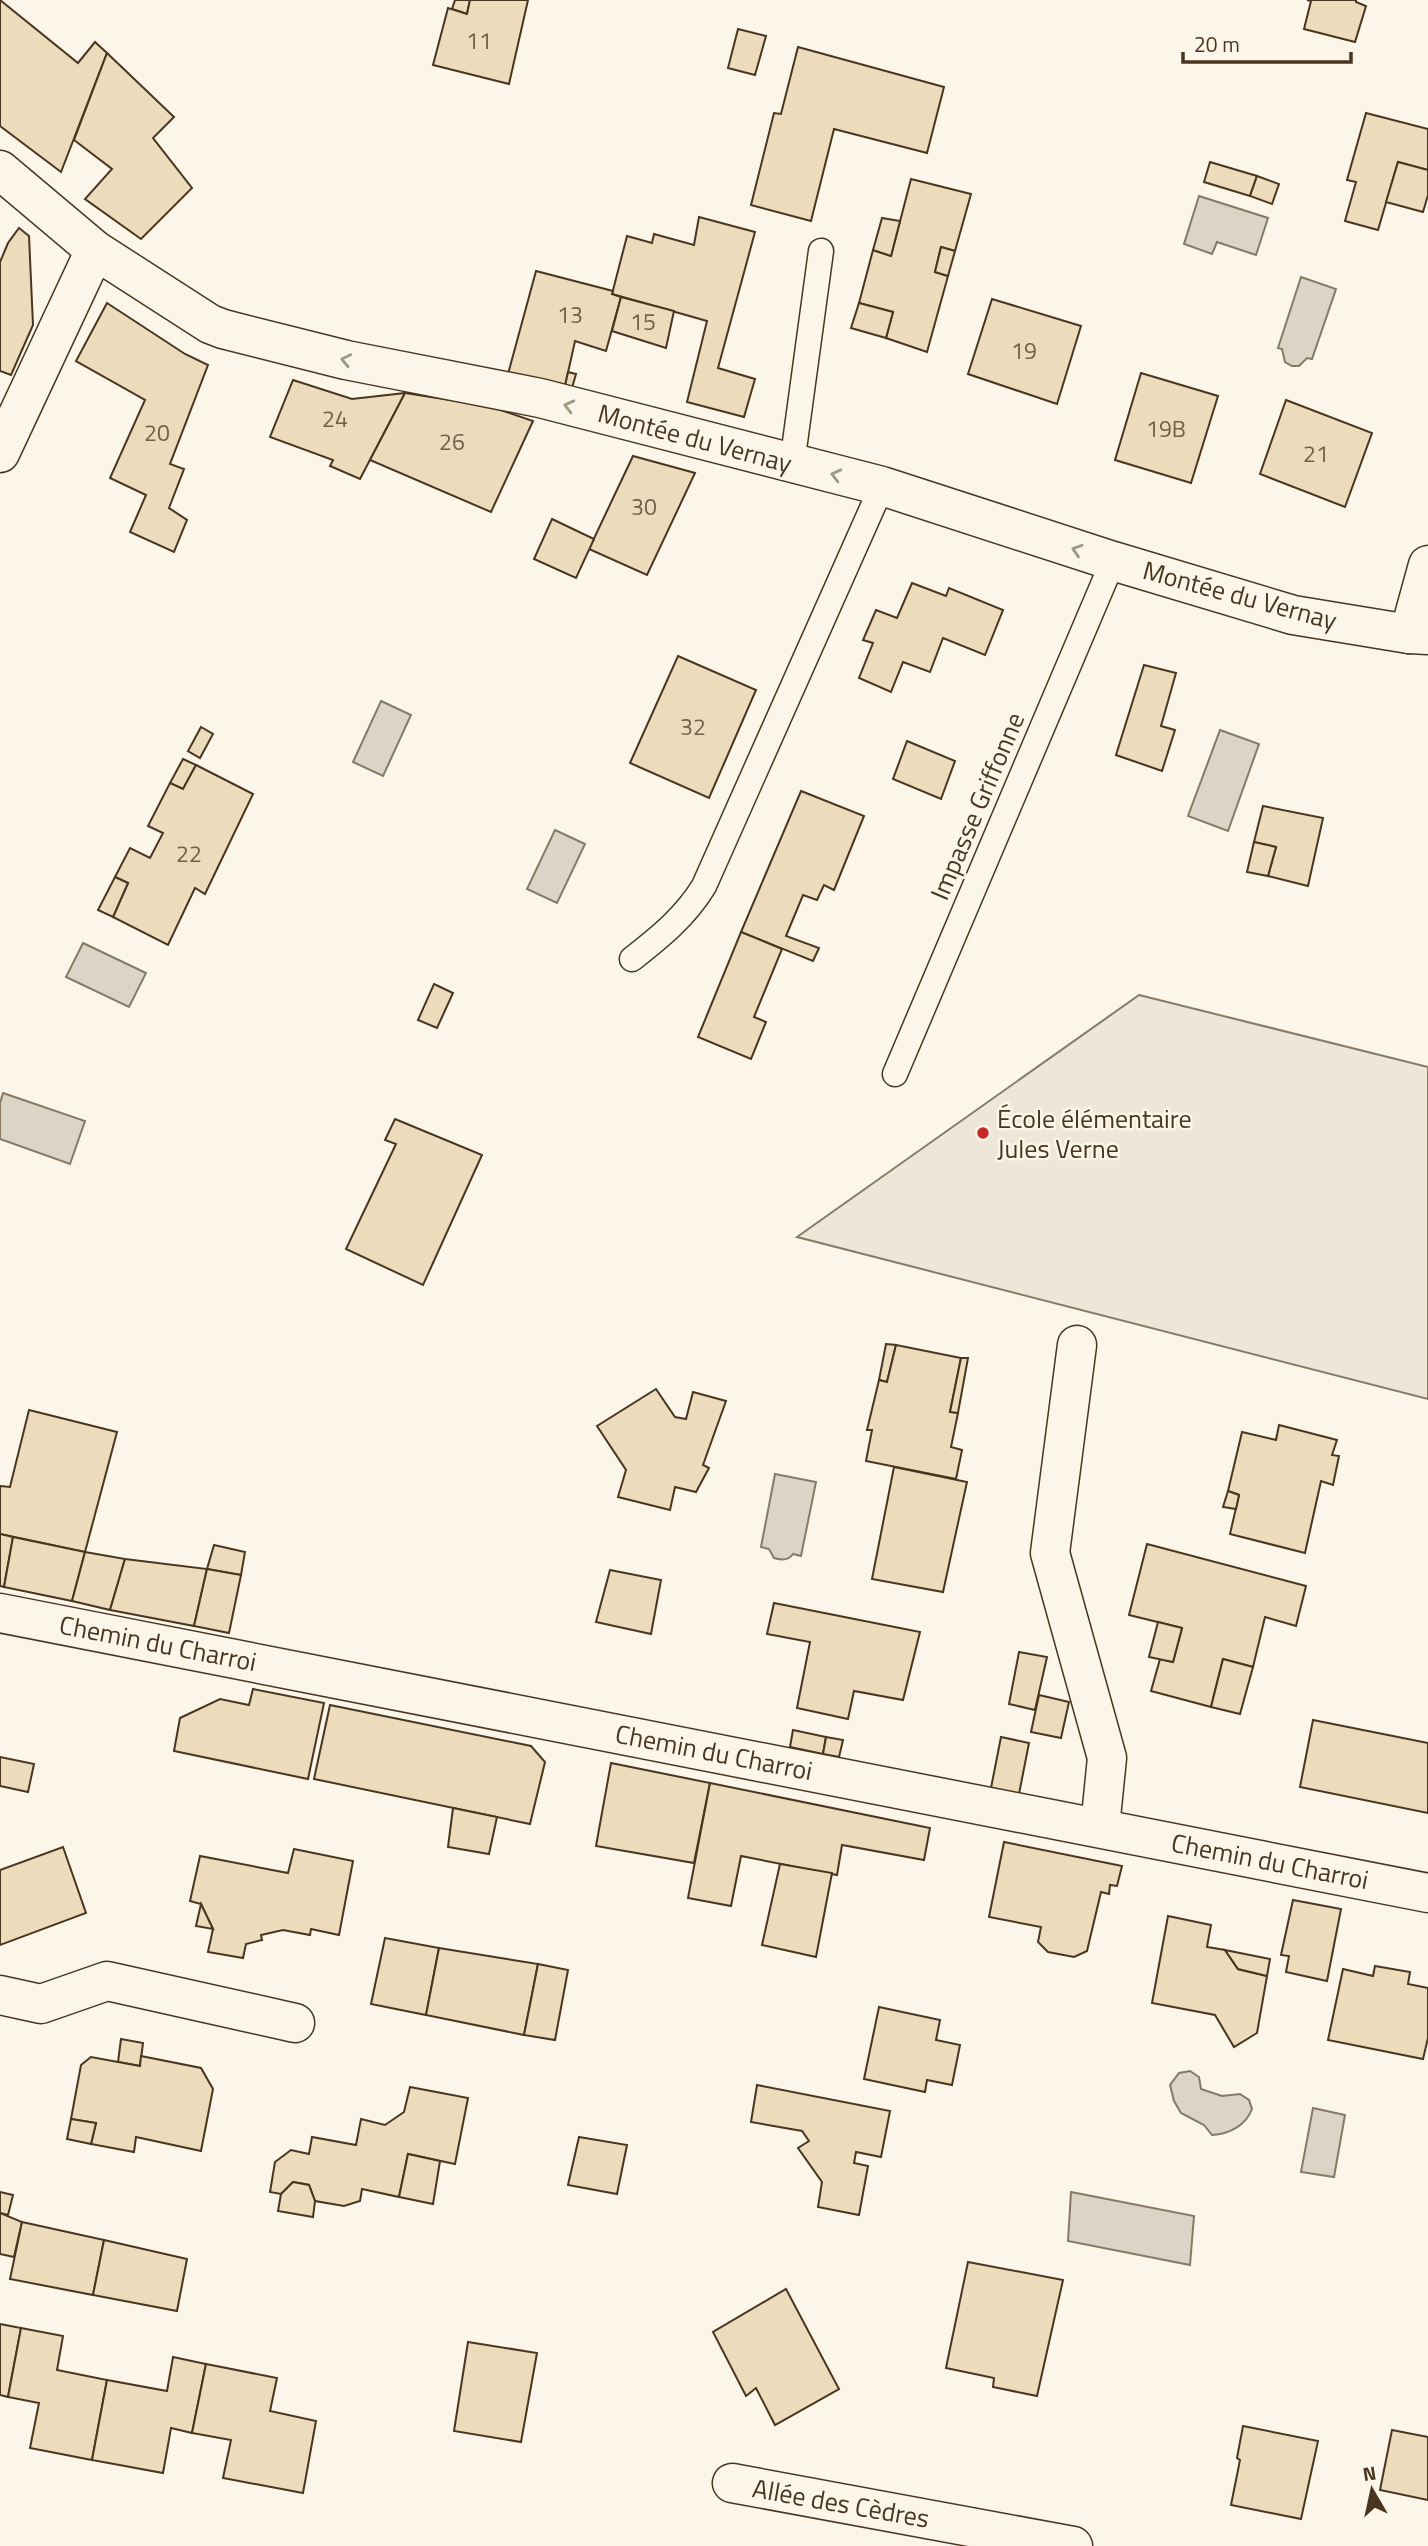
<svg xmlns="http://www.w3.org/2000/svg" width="1428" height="2546" font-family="'Titillium Web',sans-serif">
	<rect width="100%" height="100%" fill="#fbf6e9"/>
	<polygon fill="#ede6d9" stroke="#887966" stroke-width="2" points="1139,995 1428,1067 1428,1399 797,1237"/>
	<g fill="#dcd4c6" stroke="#887966" stroke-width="2">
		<polygon points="1199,196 1268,218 1256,255 1217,242 1212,254 1184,244"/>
		<polygon points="1301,277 1336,289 1312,359 1307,358 1299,366 1292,366 1285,362 1282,349 1278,348"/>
		<polygon points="381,701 411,715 383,776 353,762"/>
		<polygon points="1220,730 1259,744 1228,831 1188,816"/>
		<polygon points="555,830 585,844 557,903 527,889"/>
		<polygon points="83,943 146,973 129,1007 66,977"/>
		<polygon points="3,1093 85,1121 70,1164 0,1139 0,1103"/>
		<path d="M775 1474 816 1482 801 1556 793 1554C788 1561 781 1560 774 1558L769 1549 761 1547Z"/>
		<path d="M1190 2071 1199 2077 1201 2089 1222 2096 1240 2094 1249 2100 1252 2109C1246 2125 1230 2134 1212 2135L1204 2125 1181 2113 1174 2101 1170 2085 1179 2073Z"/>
		<polygon points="1313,2108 1345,2115 1334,2177 1301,2172"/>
		<polygon points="1071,2192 1194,2216 1190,2265 1068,2241"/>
	</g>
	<g fill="#ecdcbc" stroke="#4a3520" stroke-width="2">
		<polygon points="0,0 78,63 95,42 107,53 61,172 0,126"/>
		<polygon points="455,0 470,0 467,14 452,9"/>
		<polygon points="470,0 528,0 509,84 433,65 448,8 467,14"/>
		<polygon points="1307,0 1356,0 1356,2 1366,6 1355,42 1304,29 1311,1"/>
		<polygon points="738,29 766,36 755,75 728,68"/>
		<polygon points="798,47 944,87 927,153 834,129 811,221 751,205 774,113 781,114"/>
		<polygon points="107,53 174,117 153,138 192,188 141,239 85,199 112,169 74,140"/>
		<polygon points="1366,113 1428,129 1428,170 1398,162 1378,230 1345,221 1356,182 1347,180"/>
		<polygon points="1210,162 1257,176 1250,196 1204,182"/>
		<polygon points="1398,162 1428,170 1428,195 1423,212 1386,202"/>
		<polygon points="1257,176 1279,184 1272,204 1250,196"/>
		<polygon points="911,179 971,194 955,251 941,247 935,272 948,276 927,352 886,338 893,312 859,303 873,250 891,256"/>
		<polygon points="699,217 755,232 718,368 755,379 744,417 687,402 707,321 612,294 627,236 652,243 654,234 694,245"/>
		<polygon points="882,218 900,221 891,256 873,250"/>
		<polygon points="19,228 29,236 33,325 11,375 0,371 0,262 8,243"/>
		<polygon points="941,247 955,251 948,276 935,272"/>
		<polygon points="536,271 613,291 612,294 621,297 606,351 575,341 565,386 508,374"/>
		<polygon points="621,297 674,311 666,348 612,331"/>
		<polygon points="992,299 1081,326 1057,404 968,374"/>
		<polygon points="107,303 185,354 208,365 170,464 184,469 169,508 187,520 174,552 130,532 146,495 110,478 145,400 76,361"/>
		<polygon points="859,303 893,312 886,338 851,328"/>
		<polygon points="568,372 576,374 572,388 565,386"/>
		<polygon points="1141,373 1218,396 1191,483 1115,460"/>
		<polygon points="293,380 352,399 405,393 360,479 330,466 333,460 270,437"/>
		<polygon points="405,393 489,406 533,421 491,512 370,460"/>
		<polygon points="1286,400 1372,433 1345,507 1260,474"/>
		<polygon points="633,456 695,473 647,575 589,549"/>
		<polygon points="552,519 594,539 576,578 534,559"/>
		<polygon points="912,583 946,596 949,588 1003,610 985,655 943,638 930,672 903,662 891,692 859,678 873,643 863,640 876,610 897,618"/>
		<polygon points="678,656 756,690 709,798 630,763"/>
		<polygon points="1144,665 1176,673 1161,726 1175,730 1162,771 1116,755"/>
		<polygon points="201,727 213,734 200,758 188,751"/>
		<polygon points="907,741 955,761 941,799 893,779"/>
		<polygon points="183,759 196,765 183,789 170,783"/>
		<polygon points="196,765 253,794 205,894 195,888 168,945 113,917 128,883 115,877 130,848 150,858 163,833 148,826 170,783 183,789"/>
		<polygon points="801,791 864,816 834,890 824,885 817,900 803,895 786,936 819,948 813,961 741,932"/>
		<polygon points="1263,806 1323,818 1308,886 1268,876 1276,847 1254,842"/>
		<polygon points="1254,842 1276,847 1268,876 1247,872"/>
		<polygon points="115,877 128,883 113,917 98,910"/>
		<polygon points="741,932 782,949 754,1017 766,1022 751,1059 698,1037"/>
		<polygon points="434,984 453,993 437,1028 418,1020"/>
		<polygon points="395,1119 482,1155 423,1285 346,1249 396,1144 385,1140"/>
		<polygon points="886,1344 896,1345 887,1382 879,1380"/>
		<polygon points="896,1345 961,1358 950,1412 958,1413 951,1447 962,1450 956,1479 866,1461 872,1430 867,1430 879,1380 887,1382"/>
		<polygon points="961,1358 968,1358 958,1413 950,1412"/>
		<polygon points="656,1389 675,1417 686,1419 693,1392 726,1401 703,1465 709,1468 696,1492 675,1487 670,1510 618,1497 626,1470 597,1426"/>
		<polygon points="29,1410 117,1432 85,1552 0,1534 0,1486 10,1487"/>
		<polygon points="1279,1425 1337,1440 1332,1455 1339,1456 1333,1485 1321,1481 1305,1553 1230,1534 1239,1495 1228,1491 1242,1432 1276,1440"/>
		<polygon points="894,1467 967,1482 943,1592 872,1579"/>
		<polygon points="1228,1491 1239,1495 1236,1509 1223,1507"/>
		<polygon points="0,1534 13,1537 4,1587 0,1586"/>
		<polygon points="13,1537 85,1552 72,1601 4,1587"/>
		<polygon points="1147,1544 1306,1586 1296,1626 1265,1617 1253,1667 1223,1659 1211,1707 1151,1691 1160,1659 1173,1662 1182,1628 1129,1615"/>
		<polygon points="214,1545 245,1552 241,1575 207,1569"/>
		<polygon points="85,1552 125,1559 110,1610 72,1601"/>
		<polygon points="125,1559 207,1569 194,1626 110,1610"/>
		<polygon points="207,1569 241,1575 229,1633 194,1626"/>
		<polygon points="610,1570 661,1580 651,1634 596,1622"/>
		<polygon points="774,1603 920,1632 903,1700 854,1691 848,1719 797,1708 810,1642 767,1634"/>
		<polygon points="1158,1622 1182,1628 1173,1662 1149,1657"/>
		<polygon points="1019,1652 1047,1657 1035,1710 1009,1704"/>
		<polygon points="1223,1659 1253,1667 1240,1714 1211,1707"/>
		<polygon points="253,1689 324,1703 308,1779 174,1751 180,1718 220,1699 249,1705"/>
		<polygon points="1039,1695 1069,1702 1061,1738 1031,1732"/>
		<polygon points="330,1705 531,1746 545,1762 530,1824 314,1779"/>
		<polygon points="1313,1720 1428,1743 1428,1813 1300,1787"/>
		<polygon points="793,1730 826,1737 823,1754 790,1747"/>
		<polygon points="826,1737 843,1740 839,1757 823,1754"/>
		<polygon points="1001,1737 1029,1743 1019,1794 991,1788"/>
		<polygon points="0,1757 34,1764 28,1792 0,1786"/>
		<polygon points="611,1763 710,1783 694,1863 596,1846"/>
		<polygon points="710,1783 930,1828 924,1860 842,1845 837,1875 741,1856 731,1906 688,1898"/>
		<polygon points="453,1808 497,1817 489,1854 448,1847"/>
		<polygon points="1004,1842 1122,1866 1117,1886 1110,1885 1109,1894 1101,1892 1087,1951 1074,1957 1048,1952 1038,1942 1041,1927 989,1917"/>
		<polygon points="63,1847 86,1913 0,1945 0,1870"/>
		<polygon points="294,1849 353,1861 339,1935 311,1929 310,1935 283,1930 261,1935 262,1940 246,1944 243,1958 208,1952 213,1929 201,1904 190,1901 200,1856 288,1873"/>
		<polygon points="780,1864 832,1873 816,1957 762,1945"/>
		<polygon points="1293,1900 1341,1909 1327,1981 1286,1972 1289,1956 1281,1955"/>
		<polygon points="201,1904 213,1929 196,1926"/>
		<polygon points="1168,1916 1211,1925 1207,1947 1225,1950 1238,1969 1267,1976 1257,2033 1234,2047 1215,2015 1152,2003"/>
		<polygon points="385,1938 439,1948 426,2015 371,2004"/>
		<polygon points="439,1948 538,1964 524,2035 426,2015"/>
		<polygon points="1225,1950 1270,1959 1267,1976 1238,1969"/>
		<polygon points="538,1964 568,1970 555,2040 524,2035"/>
		<polygon points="1375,1966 1410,1972 1408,1984 1428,1988 1428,2038 1423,2059 1328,2040 1343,1969 1373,1976"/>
		<polygon points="879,2007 940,2020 936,2040 960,2045 952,2085 927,2080 925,2092 864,2079"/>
		<polygon points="121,2039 143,2043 140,2066 118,2062"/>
		<polygon points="141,2056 201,2068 213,2089 201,2151 136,2137 134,2152 91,2144 96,2123 71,2119 81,2065 91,2057 140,2066"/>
		<polygon points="757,2085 890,2111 881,2157 856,2152 854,2163 868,2166 859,2215 818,2207 822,2182 798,2148 809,2141 802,2131 751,2122"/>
		<polygon points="410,2087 468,2098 455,2164 408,2154 399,2197 362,2189 360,2201 344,2206 315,2201 309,2185 293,2182 281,2194 270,2192 275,2162 291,2150 309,2154 312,2137 356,2145 361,2119 385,2125 404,2112"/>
		<polygon points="71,2119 96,2123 91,2144 67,2139"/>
		<polygon points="579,2137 627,2145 617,2194 568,2185"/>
		<polygon points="408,2154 440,2161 433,2204 399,2197"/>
		<polygon points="293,2182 309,2185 315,2201 313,2217 278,2211 281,2194"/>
		<polygon points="0,2192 13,2195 8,2215 0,2213"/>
		<polygon points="0,2213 22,2222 14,2257 0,2254"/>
		<polygon points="22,2222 104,2240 93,2295 10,2279"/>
		<polygon points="104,2240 187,2259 177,2311 93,2295"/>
		<polygon points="968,2262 1063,2280 1037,2396 993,2387 994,2378 946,2368"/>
		<polygon points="786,2289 839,2389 775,2425 756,2388 746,2396 713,2332"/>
		<polygon points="0,2324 21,2328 8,2397 0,2395"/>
		<polygon points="21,2328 63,2336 57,2370 107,2380 92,2460 30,2448 39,2403 8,2397"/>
		<polygon points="468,2342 537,2353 521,2442 454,2431"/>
		<polygon points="173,2357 206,2364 192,2433 171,2428 163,2473 92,2460 107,2380 167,2391"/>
		<polygon points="206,2364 277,2378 270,2411 316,2421 303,2493 223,2478 231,2440 192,2433"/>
		<polygon points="1243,2426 1318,2441 1301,2519 1231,2505 1240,2460 1237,2458"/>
		<polygon points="1392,2430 1428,2437 1428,2500 1380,2490"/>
	</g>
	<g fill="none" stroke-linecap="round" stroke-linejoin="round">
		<defs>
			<g id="service">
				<polyline points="792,464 821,251"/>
				<path d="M632 959C660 937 685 917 704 886L882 486"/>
				<polyline points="895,1074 1113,561"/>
			</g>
			<g id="minor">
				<polyline points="0,170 95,250 210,324 223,329 346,360 540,398 882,486 1113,561 1293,615 1409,634 1428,635"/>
				<polyline points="0,453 95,250"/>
				<polyline points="1409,634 1428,565"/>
				<polyline points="1077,1345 1050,1553 1107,1758 1100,1827"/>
				<polyline points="0,1613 1428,1893"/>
				<polyline points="0,1995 41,2004 107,1981 295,2023"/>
				<polyline points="732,2483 1073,2546"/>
			</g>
		</defs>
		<use href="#service" stroke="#4a3520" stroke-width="27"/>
		<use href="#minor" stroke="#4a3520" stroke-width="41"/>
		<use href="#service" stroke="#fbf6e9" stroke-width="24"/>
		<use href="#minor" stroke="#fbf6e9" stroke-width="38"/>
	</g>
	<defs><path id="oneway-chevron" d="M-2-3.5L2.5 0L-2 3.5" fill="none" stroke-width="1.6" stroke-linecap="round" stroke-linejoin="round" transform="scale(1.75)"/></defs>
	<g stroke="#a29684">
		<use href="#oneway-chevron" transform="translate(346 360) rotate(-167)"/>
		<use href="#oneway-chevron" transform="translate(569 406) rotate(-166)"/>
		<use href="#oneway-chevron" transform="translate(836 475) rotate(-166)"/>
		<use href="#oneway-chevron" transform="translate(1077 550) rotate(-162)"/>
	</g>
	<circle fill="#c62828" stroke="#fbf6e9" stroke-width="2.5" cx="983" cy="1133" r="7"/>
	<g text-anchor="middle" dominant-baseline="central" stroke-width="5" stroke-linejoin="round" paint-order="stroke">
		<g font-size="23" fill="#725f47">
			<text x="479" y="40">11</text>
			<text x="570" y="314">13</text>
			<text x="643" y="321">15</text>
			<text x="1024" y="350">19</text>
			<text x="335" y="418">24</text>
			<text x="1166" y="428">19B</text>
			<text x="157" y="432">20</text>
			<text x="452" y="441">26</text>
			<text x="1316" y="453">21</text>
			<text x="644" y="506">30</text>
			<text x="693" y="726">32</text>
			<text x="189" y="853">22</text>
		</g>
		<g font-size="26" fill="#4a3520" stroke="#fbf6e9">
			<text transform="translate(695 438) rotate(15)">Montée du Vernay</text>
			<text transform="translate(1240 595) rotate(15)">Montée du Vernay</text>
			<text transform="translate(977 806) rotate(-67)">Impasse Griffonne</text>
			<text transform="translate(158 1643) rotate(11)">Chemin du Charroi</text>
			<text transform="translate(714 1752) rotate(11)">Chemin du Charroi</text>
			<text transform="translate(1270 1861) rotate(11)">Chemin du Charroi</text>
			<text transform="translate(841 2503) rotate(10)">Allée des Cèdres</text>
		</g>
		<g font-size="26" fill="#4a3520" stroke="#fbf6e9" text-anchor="start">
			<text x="997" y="1118">École élémentaire<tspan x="997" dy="30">Jules Verne</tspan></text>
		</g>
	</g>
	<g transform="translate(1372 2490) rotate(351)" stroke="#fbf6e9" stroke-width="5" paint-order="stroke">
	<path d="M0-5L12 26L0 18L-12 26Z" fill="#4a3520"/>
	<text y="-10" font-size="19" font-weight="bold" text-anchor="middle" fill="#4a3520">N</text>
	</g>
	<path d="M1183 52v10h168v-10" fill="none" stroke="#4a3520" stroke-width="3.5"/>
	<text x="1194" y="52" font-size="21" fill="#4a3520" stroke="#fbf6e9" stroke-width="5" paint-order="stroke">20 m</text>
</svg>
